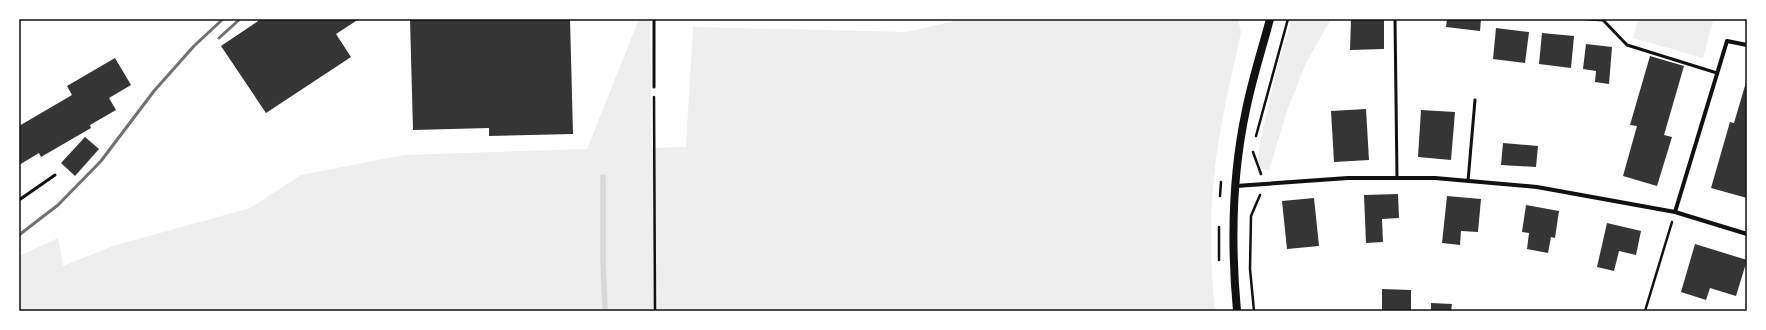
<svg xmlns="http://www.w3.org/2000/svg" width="1766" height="330" font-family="'Varela Round',sans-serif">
	<rect width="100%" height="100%" fill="#fff"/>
	<g fill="#eee">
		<path d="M639 19H650L652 148 686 147 693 27 906 32 963 19H1238L1241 32C1235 62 1227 92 1222 122 1210 183 1208 249 1215 311H19V256L58 238 63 266 113 246 250 208 301 175 404 155 587 149Z"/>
		<polygon points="1292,19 1331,19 1307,61 1288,108 1269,170 1262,169 1257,161 1262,134 1277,68"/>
		<polygon points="1638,19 1704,19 1713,21 1703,58 1633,38"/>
	</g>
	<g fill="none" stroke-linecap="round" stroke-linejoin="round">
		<polyline stroke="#d9d9d9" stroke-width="5.5" points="603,177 603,260 605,311"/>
	</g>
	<g fill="#353535">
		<polygon points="261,19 359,19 336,34 351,57 266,113 221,46"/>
		<polygon points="410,19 570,19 573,134 489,136 489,128 413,130"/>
		<polygon points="1351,19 1384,19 1384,49 1350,50"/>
		<polygon points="1447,19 1481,19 1480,31 1446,27"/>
		<polygon points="1496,28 1529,32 1525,63 1493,59"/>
		<polygon points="1542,33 1574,36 1571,68 1539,64"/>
		<polygon points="1586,44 1612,47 1609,84 1595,82 1596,71 1583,69"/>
		<polygon points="1650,56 1684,66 1664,135 1672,137 1657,186 1623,176 1637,126 1630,125"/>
		<polygon points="115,58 131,85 109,98 116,110 90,125 91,128 41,157 39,153 19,165 19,126 72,95 67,86"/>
		<polygon points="1747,79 1747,198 1711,188 1730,122 1734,123"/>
		<polygon points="1366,109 1369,160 1334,162 1331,111"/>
		<polygon points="1421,110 1455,112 1451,160 1418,157"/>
		<polygon points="85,137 99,149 75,176 61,163"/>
		<polygon points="1503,143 1538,146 1536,167 1501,165"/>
		<polygon points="1398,194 1399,218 1382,219 1383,242 1366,243 1364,195"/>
		<polygon points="1447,196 1481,199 1478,232 1461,231 1460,245 1442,243"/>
		<polygon points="1314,198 1319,246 1287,249 1282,201"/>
		<polygon points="1526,205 1559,211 1555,238 1551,237 1548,253 1527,249 1529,233 1522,232"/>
		<polygon points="1607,223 1641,231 1636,255 1619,251 1614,271 1597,267"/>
		<polygon points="1695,244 1747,260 1736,296 1710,288 1706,300 1681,292"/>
		<polygon points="1382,289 1411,290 1411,311 1382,311"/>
		<polygon points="1431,303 1452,304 1451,311 1431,311"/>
	</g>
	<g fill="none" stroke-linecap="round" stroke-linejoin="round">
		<g stroke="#111" stroke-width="2.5">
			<polyline points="654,97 655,311"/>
			<polyline points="1256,136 1288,19"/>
			<polyline points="1253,152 1261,174"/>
			<polyline points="1220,196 1221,182"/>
			<polyline points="1219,227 1219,260"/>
			<polyline points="1254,311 1250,269 1251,216 1260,195"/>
			<polyline points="1645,311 1672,222"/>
		</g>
		<g stroke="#111" stroke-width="3">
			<polyline points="654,19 654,87"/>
			<polyline points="1395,19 1397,178"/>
			<polyline points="1588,19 1603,20 1627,45 1717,73"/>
			<polyline points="1468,181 1475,100"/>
			<polyline points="19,200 55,175"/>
		</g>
		<g stroke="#111" stroke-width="4">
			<polyline points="1236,186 1348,178 1435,178 1537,187 1675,212 1747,234"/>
			<polyline points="1675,212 1727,41 1747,45"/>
		</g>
		<path stroke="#111" stroke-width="8" d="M1237 311C1231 246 1232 175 1246 110 1252 80 1262 49 1270 19"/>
		<g stroke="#707070" stroke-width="3">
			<polyline points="219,38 240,19"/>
			<polyline points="19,235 58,205 101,161 154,91 194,46 223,19"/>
		</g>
	</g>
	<rect width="1766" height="330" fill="none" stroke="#ffffff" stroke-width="40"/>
	<rect x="20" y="20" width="1726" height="290" fill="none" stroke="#111" stroke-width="1.5"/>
</svg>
